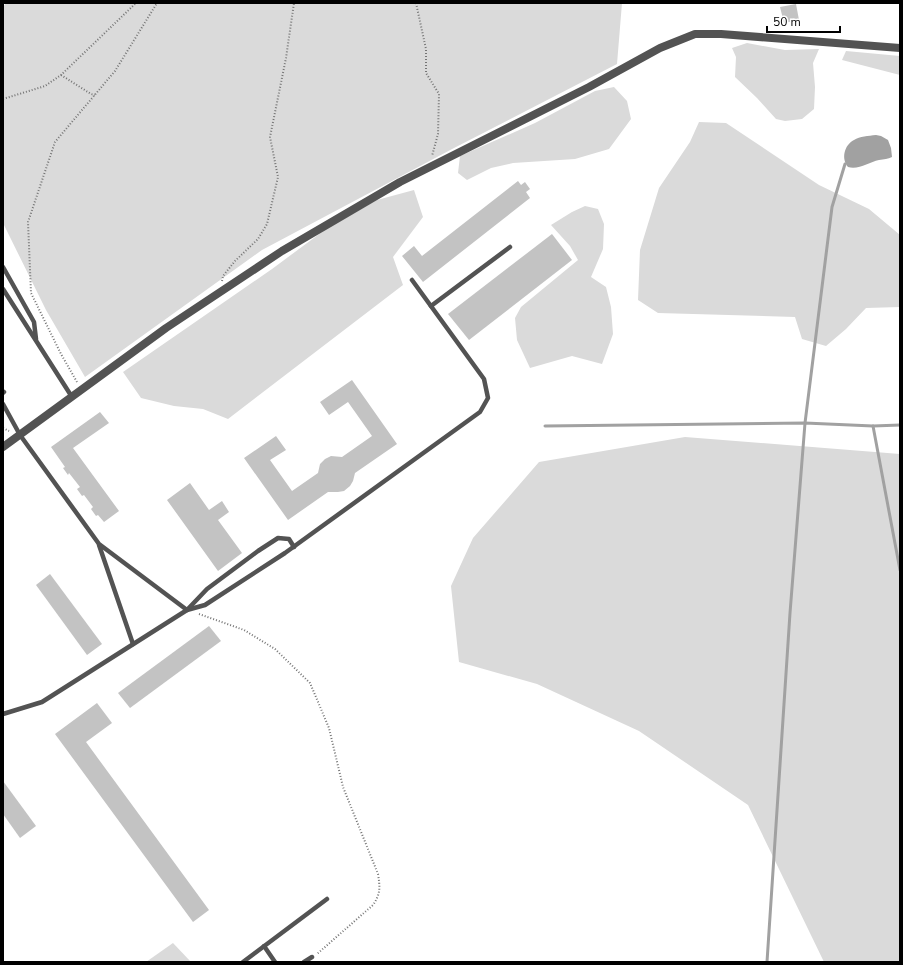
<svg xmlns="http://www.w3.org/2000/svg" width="903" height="965" font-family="'Nunito Sans',sans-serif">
	<rect width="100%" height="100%" fill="#fff"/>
	<g fill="#dadada">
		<polygon points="6,3 622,3 617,64 454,148 262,250 85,377 46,310 3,223 3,7"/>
		<polygon points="747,43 785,50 819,49 813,63 815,87 814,109 802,119 785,121 776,119 757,98 735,77 736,57 732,48"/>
		<polygon points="846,51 900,56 900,75 842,60"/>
		<polygon points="614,87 627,101 631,119 609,149 575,159 513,163 491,168 467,180 458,173 460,156 535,123 595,91"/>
		<polygon points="699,122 726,123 819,185 869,209 900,235 900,307 866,308 846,329 826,346 802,339 795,317 658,313 638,300 640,250 659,188 690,142"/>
		<polygon points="414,190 423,217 393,257 403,285 228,419 203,409 174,406 141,398 123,372 272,269 326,229 377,200"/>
		<polygon points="585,206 598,209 604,224 603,249 591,277 606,287 611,307 613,334 602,364 572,356 530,368 517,340 515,318 521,307 578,260 570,246 551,225 572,212"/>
		<polygon points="685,437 900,454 900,962 824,962 748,805 639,731 537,684 459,662 451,586 473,538 539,462"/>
		<polygon points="173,943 191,962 146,962"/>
	</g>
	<path fill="#a1a1a1" d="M876 135 881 136 888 140 891 148 892 157C888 159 884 159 879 160 869 162 859 170 848 167 841 159 844 145 854 140 860 136 868 136 876 135Z"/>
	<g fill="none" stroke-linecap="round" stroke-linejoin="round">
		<g stroke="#a1a1a1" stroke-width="3">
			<polyline points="545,426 805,423 873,426 900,425"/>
			<polyline points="873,426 900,570"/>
			<polyline points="767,962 790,613 805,423 832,207 845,164"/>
		</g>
	</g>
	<g fill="#c3c3c3">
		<polygon points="796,4 799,20 784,23 780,7"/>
		<polygon points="518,181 521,185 525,182 530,189 526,192 530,198 423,282 402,256 414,246 422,256"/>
		<polygon points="552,234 572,260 469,340 448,314"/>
		<polygon points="352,380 397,444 355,473 353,481 350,486 344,491 338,492 328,492 288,520 244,458 276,436 286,450 270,460 292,491 318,473 320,464 325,459 331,456 342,457 372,436 348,402 329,415 320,402"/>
		<polygon points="100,412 109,423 73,448 119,511 104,522 98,515 96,516 91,509 93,507 84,495 82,496 77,489 80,487 69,473 68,475 63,468 65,467 51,447"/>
		<polygon points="190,483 209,510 222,501 229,512 218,520 242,553 218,571 167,500"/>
		<polygon points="50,574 102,644 87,655 36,585"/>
		<polygon points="209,626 221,641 130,708 118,693"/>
		<polygon points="97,703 112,723 86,742 209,910 193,922 55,734"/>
		<polygon points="3,781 36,826 20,838 3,814"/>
	</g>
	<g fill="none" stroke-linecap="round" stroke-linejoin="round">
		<g stroke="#757575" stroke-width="2" stroke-dasharray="1 2" stroke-linecap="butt">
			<polyline points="416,3 426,49 426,73 439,94 438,134 432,156"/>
			<polyline points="61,75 91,94 95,95"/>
			<polyline points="3,99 45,86 61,75 136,3"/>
			<polyline points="222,281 223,276 235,261 258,239 267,224 278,177 270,137 286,58 294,3"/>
			<polyline points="77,382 61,354 31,293 28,222 55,142 115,71 157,3"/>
			<polyline points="3,428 9,431"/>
			<path d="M199 614 244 630 275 649 310 683 329 728 343 787 378 874C380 887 381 893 373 905L317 954"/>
		</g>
		<g stroke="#535353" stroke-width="4.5">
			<polyline points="3,267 34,322 36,339"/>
			<polyline points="3,289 72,397"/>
			<polyline points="431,306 510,247"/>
			<polyline points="3,393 4,392"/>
			<polyline points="3,404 20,435 99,544 187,610 205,605 285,553 480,412 488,398 484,379 412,280"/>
			<polyline points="99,545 133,644"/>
			<polyline points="3,714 42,702 187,610 207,589 258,551 278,538 289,539 294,547"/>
			<polyline points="264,946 275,962"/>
			<polyline points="243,962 327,899"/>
			<polyline points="304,962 312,957"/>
		</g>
		<polyline stroke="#535353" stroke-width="8" points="3,447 166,328 282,251 400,182 589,87 660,48 695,34 721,34 900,48"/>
	</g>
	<rect width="903" height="965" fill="none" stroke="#000000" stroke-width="8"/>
	<path d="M767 26v6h73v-6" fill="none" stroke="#000000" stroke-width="2"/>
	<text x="773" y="26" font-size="12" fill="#000000" stroke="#ffffff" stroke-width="3" paint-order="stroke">50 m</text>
</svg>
